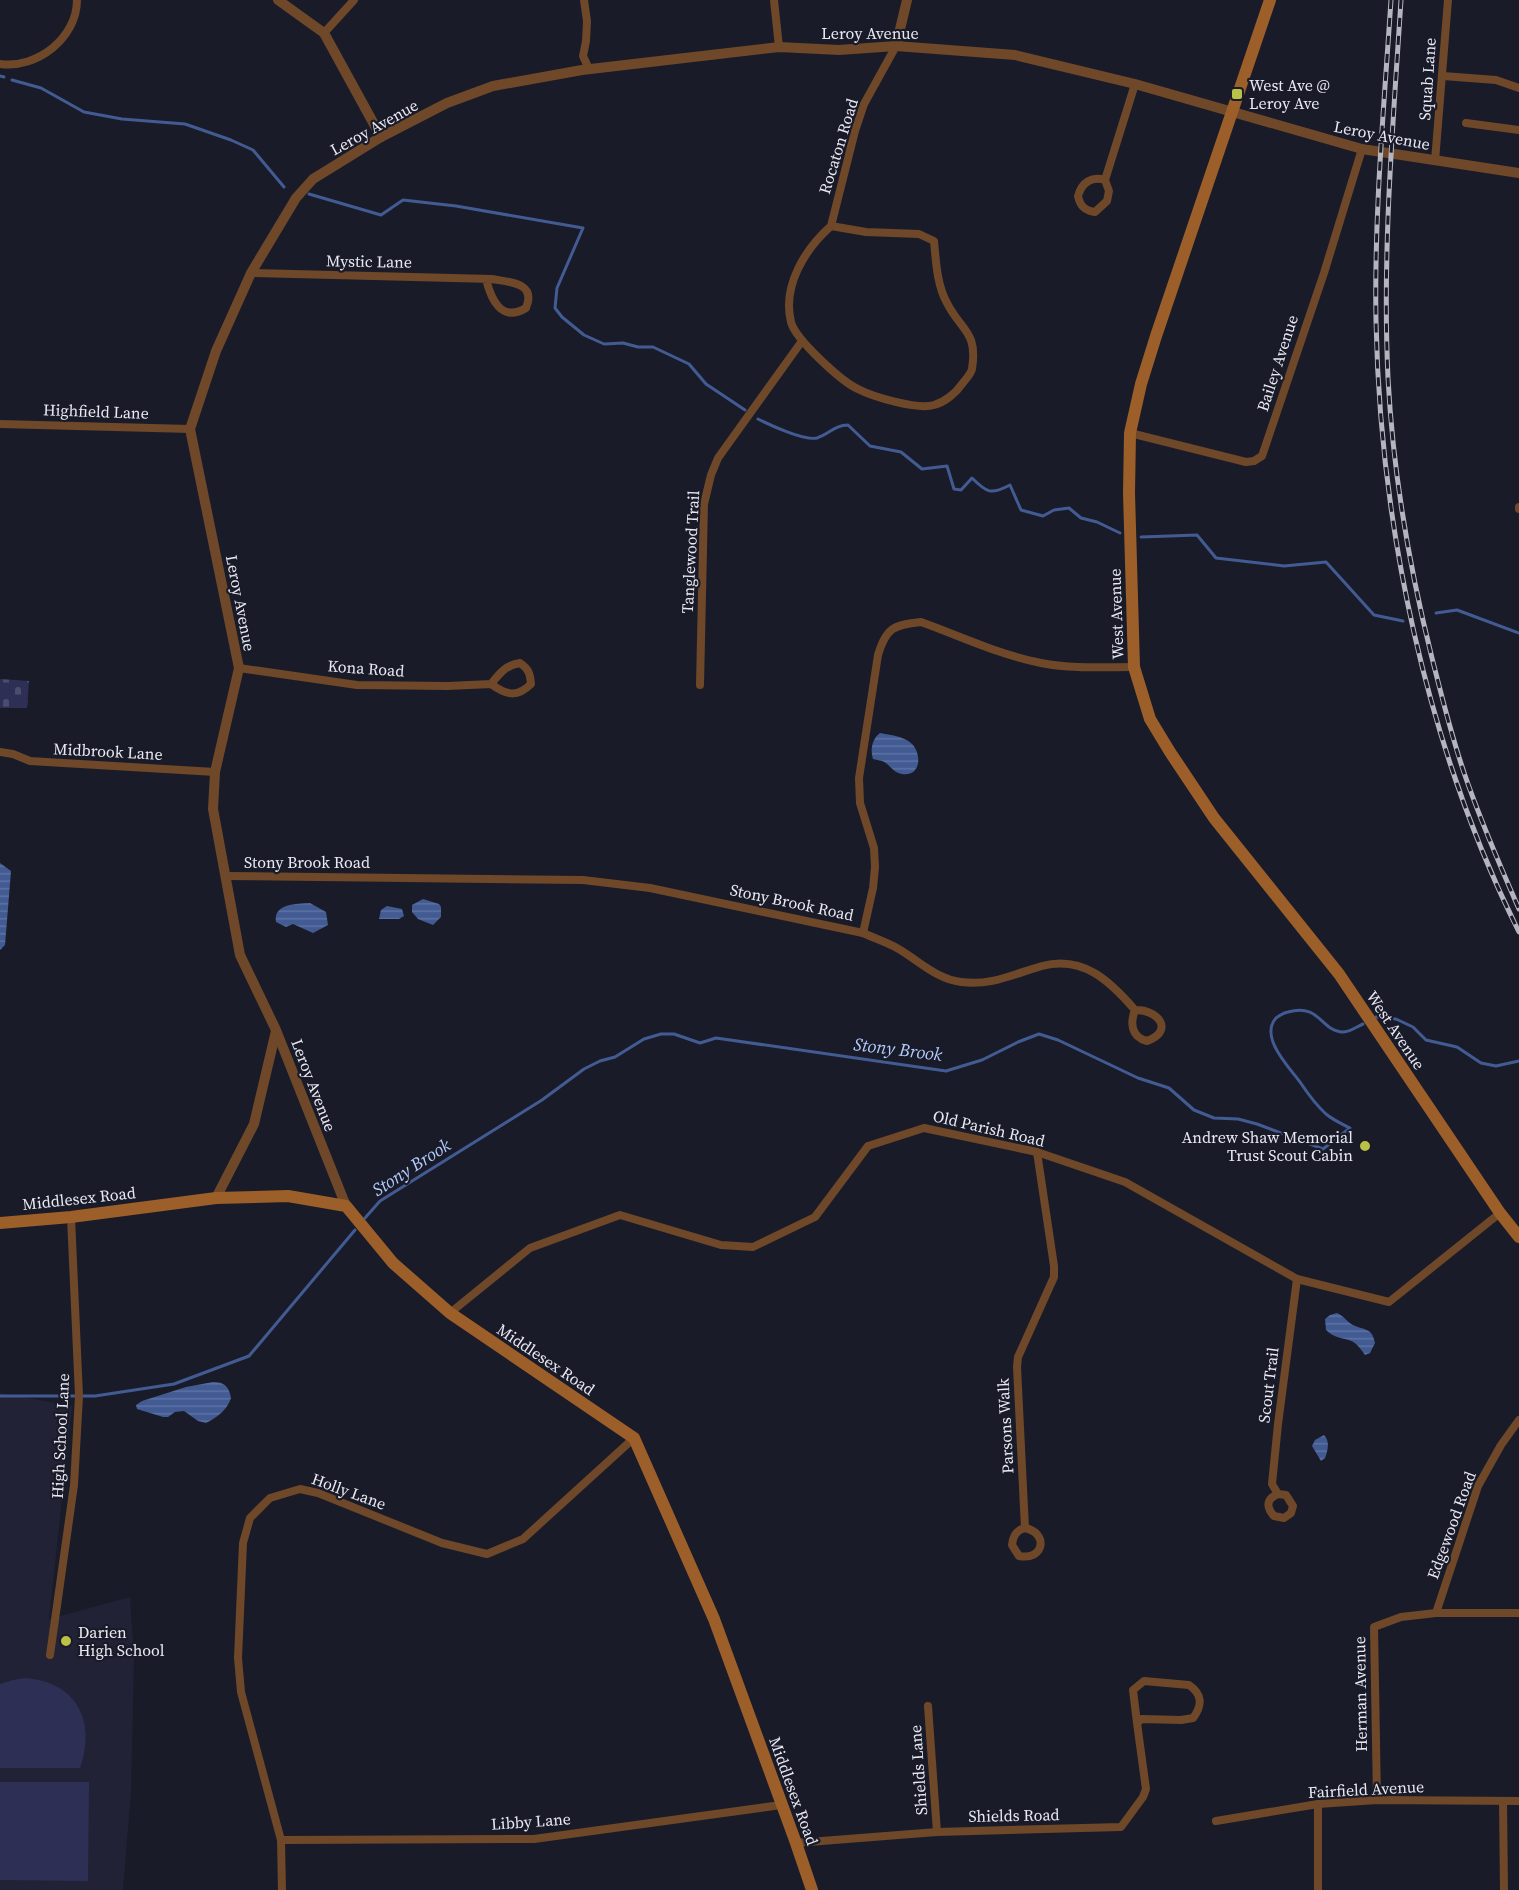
<svg xmlns="http://www.w3.org/2000/svg" width="1519" height="1890" font-family="'Source Serif 4',serif">
	<defs>
		<pattern id="cemetery-stones" width="16" height="16" patternUnits="userSpaceOnUse" patternTransform="scale(1.5)"><rect width="16" height="16" fill="#2e2f55"/><path d="M2 7V4a2 2 0 0 1 4 0v3zM10 15v-3a2 2 0 0 1 4 0v3z" fill="#4c4d6e"/></pattern>
		<pattern id="water-rules" width="6" height="5" patternUnits="userSpaceOnUse" patternTransform="scale(1.5)"><rect width="6" height="5" fill="#425b93"/><path d="M0 2.5h6" fill="none" stroke="#5d73a3"/></pattern>
	</defs>
	<rect width="100%" height="100%" fill="#1a1b28"/>
	<polygon fill="#212236" points="0,1393 72,1406 49,1619 130,1597 134,1658 131,1792 123,1890 0,1890"/>
	<g fill="#2e2f55">
		<path d="M25 1678C77 1682 96 1721 80 1768H0V1684L13 1680Z"/>
		<polygon points="0,1782 89,1782 88,1881 0,1880"/>
	</g>
	<polygon fill="url(#cemetery-stones)" points="0,679 29,681 27,708 0,708"/>
	<g fill="url(#water-rules)">
		<path d="M880 733C890 735 904 736 912 744 922 754 921 777 902 774 893 773 890 764 882 761 879 760 876 760 873 759 870 750 872 739 880 733Z"/>
		<polygon points="0,863 11,871 5,945 0,950"/>
		<polygon points="423,899 439,904 441,907 441,917 433,925 418,919 412,912 412,905"/>
		<path d="M310 903 326 912 328 925 313 933 293 924 286 927 276 922C273 903 297 904 310 903Z"/>
		<polygon points="387,906 402,909 404,916 399,919 379,919 381,910"/>
		<path d="M1337 1313C1344 1316 1347 1322 1353 1325 1365 1331 1372 1327 1375 1343L1370 1353 1365 1355C1350 1331 1342 1345 1326 1330L1325 1319 1330 1315Z"/>
		<path d="M213 1382C224 1382 229 1386 231 1398 227 1410 218 1417 206 1423L198 1421 184 1411 175 1412 168 1417H163L137 1409 136 1405 142 1401 186 1387Z"/>
		<path d="M1324 1435C1330 1441 1328 1450 1325 1458L1321 1461 1312 1446 1315 1440Z"/>
	</g>
	<g fill="none" stroke-linecap="round" stroke-linejoin="round">
		<g stroke="#425b93" stroke-width="3">
			<polyline points="0,76 4,77"/>
			<polyline points="12,80 41,88 84,112 122,119 185,124 231,140 253,150 284,187"/>
			<polyline points="309,194 381,215 403,200 456,206 583,228 557,288 555,308 562,317 584,335 604,344 623,343 638,347 653,347 689,364 706,384 745,410"/>
			<path d="M758 419C770 425 804 441 817 438 829 434 835 425 848 425L870 446 901 452 922 469 947 466 954 489 961 490 972 478C987 493 991 495 1010 485L1021 510 1043 516 1054 510 1069 508 1081 518 1097 522 1120 533"/>
			<polyline points="1141,537 1197,535 1216,558 1284,566 1326,562 1374,615 1403,621"/>
			<polyline points="1436,613 1457,610 1519,633"/>
			<polyline points="1376,1017 1396,1019 1413,1027 1426,1040 1457,1047 1481,1063 1496,1066 1519,1061"/>
			<path d="M365 1218 380 1201 542 1100 584 1069 600 1061 615 1057 644 1039 661 1034H674L700 1043 716 1038 946 1071 982 1060 1018 1042 1039 1034 1058 1040 1138 1078 1169 1088 1194 1110 1214 1118 1238 1119 1257 1124 1323 1149 1350 1128C1342 1124 1333 1120 1326 1114 1316 1105 1308 1094 1300 1082 1289 1067 1259 1037 1276 1018 1280 1015 1283 1013 1288 1012 1319 1003 1320 1029 1341 1032 1349 1033 1356 1027 1363 1024"/>
			<polyline points="0,1396 95,1396 174,1384 249,1356 355,1230"/>
		</g>
		<g stroke="#6e4828" stroke-width="8">
			<polyline points="584,0 587,21 586,41 583,56 589,69"/>
			<polyline points="774,0 779,47"/>
			<polyline points="324,33 354,0"/>
			<path d="M0 64C37 69 77 38 77 0"/>
			<polyline points="1443,76 1496,80 1519,88"/>
			<polyline points="1466,123 1519,130"/>
			<polyline points="1435,161 1448,0"/>
			<path d="M1105 180C1092 176 1082 182 1078 196 1080 206 1085 211 1095 212L1107 201 1109 191 1105 180 1135 84"/>
			<path d="M831 226 866 232 919 234 934 241C936 262 937 285 947 303 961 331 978 331 972 369 971 374 966 379 962 384 956 393 945 402 934 405 918 410 873 397 858 389 842 382 795 339 791 322 782 286 805 249 831 226L855 131 864 104 896 46"/>
			<path d="M251 273 492 279C508 282 537 282 526 308 501 323 491 299 486 279"/>
			<polyline points="0,424 190,429"/>
			<polyline points="1130,433 1246,462 1254,461 1262,456 1324,273 1362,149"/>
			<polyline points="1519,507 1519,509"/>
			<path d="M239 668 357 685 448 686 491 684C500 673 506 665 520 663 529 669 530 674 531 684 517 698 506 695 491 684"/>
			<polyline points="700,685 704,504 711,475 718,458 802,341"/>
			<polyline points="0,752 13,754 30,761 215,772"/>
			<path d="M226 876 583 880 650 888 863 933C874 938 886 942 897 948 918 960 936 979 961 982 992 986 1013 974 1042 966 1083 955 1110 981 1135 1010 1158 1009 1175 1031 1147 1041 1131 1037 1130 1023 1135 1010"/>
			<path d="M863 933 873 888 875 867 874 848 860 803 859 778 878 655C886 628 893 625 921 622 960 636 1000 655 1041 663 1072 669 1103 667 1134 667"/>
			<polyline points="450,1313 530,1248 620,1215 721,1245 753,1247 815,1217 868,1146 924,1128 1037,1152 1125,1182 1297,1279 1389,1302 1500,1213"/>
			<path d="M1278 1494C1266 1499 1266 1507 1274 1516L1284 1518 1291 1513 1293 1506 1286 1495 1278 1494 1272 1484 1278 1424 1297 1279"/>
			<path d="M1025 1528C1016 1530 1013 1536 1012 1545L1019 1556C1044 1561 1049 1533 1025 1528L1017 1367 1018 1357 1054 1277V1266L1037 1152"/>
			<polyline points="1436,1613 1478,1486 1501,1445 1519,1420"/>
			<polyline points="50,1655 74,1485 79,1396 71,1217"/>
			<polyline points="928,1706 937,1832"/>
			<polyline points="1377,1800 1374,1627 1401,1617 1436,1613 1519,1613"/>
			<polyline points="1503,1802 1504,1890"/>
			<polyline points="1318,1804 1318,1890"/>
			<polyline points="1216,1821 1318,1804 1377,1800 1519,1801"/>
			<polyline points="281,1840 534,1839 781,1805"/>
			<path d="M796 1843 937 1832 1121 1827 1143 1797 1146 1789 1137 1723 1142 1719 1181 1720 1193 1718C1203 1705 1202 1694 1189 1685L1144 1681 1133 1690 1137 1723"/>
			<polyline points="282,1890 281,1840 241,1692 238,1658 243,1543 250,1518 270,1498 300,1489 318,1493 442,1543 487,1554 523,1539 634,1438"/>
		</g>
		<g stroke="#6e4828" stroke-width="10">
			<polyline points="278,0 324,33 381,137"/>
			<polyline points="896,46 907,0"/>
			<polyline points="216,1198 254,1124 276,1031"/>
			<polyline points="346,1206 276,1030 240,955 213,809 215,772 239,668 190,429 216,351 251,273 296,198 313,179 381,137 447,103 493,86 582,70 779,47 839,50 896,46 1015,55 1135,84 1362,149 1519,173"/>
		</g>
		<g stroke="#9c5f29" stroke-width="12">
			<polyline points="1270,0 1156,336 1141,384 1130,433 1129,493 1134,667 1150,719 1170,752 1214,818 1339,974 1500,1213 1519,1237"/>
			<polyline points="0,1223 71,1217 216,1198 288,1196 346,1206 393,1263 450,1313 634,1438 714,1619 796,1843 812,1890"/>
		</g>
		<defs>
			<g id="rail">
				<path d="M1391 0C1384 107 1374 214 1376 321 1380 527 1427 748 1519 932"/>
				<path d="M1401 0C1393 125 1382 252 1388 378 1393 472 1409 566 1432 658 1443 701 1453 743 1468 784 1483 826 1501 868 1519 909"/>
			</g>
		</defs>
		<use href="#rail" stroke="#b4b5bf" stroke-width="5"/>
		<use href="#rail" stroke="#1a1b28" stroke-width="3" stroke-dasharray="9" stroke-linecap="butt"/>
	</g>
	<g fill="#b9c146" stroke="#1a1b28" stroke-width="2">
		<rect x="1231" y="88" width="12" height="12" rx="3"/>
		<circle cx="1365" cy="1146" r="6"/>
		<circle cx="66" cy="1641" r="6"/>
	</g>
	<g text-anchor="middle" dominant-baseline="central" stroke-width="4.5" stroke-linejoin="round" paint-order="stroke">
		<g font-size="16" fill="#e8e9f3" stroke="#1a1b28">
			<text x="870" y="33">Leroy Avenue</text>
			<text transform="translate(1427 79) rotate(-86)">Squab Lane</text>
			<text transform="translate(374 127) rotate(-29)">Leroy Avenue</text>
			<text transform="translate(1382 135) rotate(11)">Leroy Avenue</text>
			<text transform="translate(838 146) rotate(-73)">Rocaton Road</text>
			<text transform="translate(369 261) rotate(1)">Mystic Lane</text>
			<text transform="translate(1277 363) rotate(-72)">Bailey Avenue</text>
			<text transform="translate(96 411) rotate(2)">Highfield Lane</text>
			<text transform="translate(690 552) rotate(-87)">Tanglewood Trail</text>
			<text transform="translate(241 603) rotate(79)">Leroy Avenue</text>
			<text transform="translate(1116 614) rotate(-92)">West Avenue</text>
			<text transform="translate(366 668) rotate(4)">Kona Road</text>
			<text transform="translate(108 751) rotate(3)">Midbrook Lane</text>
			<text x="307" y="862">Stony Brook Road</text>
			<text transform="translate(792 902) rotate(12)">Stony Brook Road</text>
			<text transform="translate(1396 1030) rotate(56)">West Avenue</text>
			<text transform="translate(314 1085) rotate(69)">Leroy Avenue</text>
			<text transform="translate(989 1128) rotate(13)">Old Parish Road</text>
			<text transform="translate(79 1198) rotate(-6)">Middlesex Road</text>
			<text transform="translate(546 1359) rotate(34)">Middlesex Road</text>
			<text transform="translate(1268 1385) rotate(-83)">Scout Trail</text>
			<text transform="translate(1005 1426) rotate(-93)">Parsons Walk</text>
			<text transform="translate(60 1436) rotate(-87)">High School Lane</text>
			<text transform="translate(349 1491) rotate(20)">Holly Lane</text>
			<text transform="translate(1451 1525) rotate(-70)">Edgewood Road</text>
			<text transform="translate(1360 1694) rotate(-91)">Herman Avenue</text>
			<text transform="translate(918 1770) rotate(-94)">Shields Lane</text>
			<text transform="translate(1366 1789) rotate(-3)">Fairfield Avenue</text>
			<text transform="translate(794 1791) rotate(70)">Middlesex Road</text>
			<text transform="translate(1014 1815) rotate(-1)">Shields Road</text>
			<text transform="translate(531 1821) rotate(-4)">Libby Lane</text>
		</g>
		<g font-size="16" fill="#e8e9f3" stroke="#1a1b28" text-anchor="start">
			<text x="1249" y="85">West Ave @<tspan x="1249" dy="18">Leroy Ave</tspan></text>
			<text x="1353" y="1137" text-anchor="end">Andrew Shaw Memorial<tspan x="1353" dy="18">Trust Scout Cabin</tspan></text>
			<text x="78" y="1632">Darien<tspan x="78" dy="18">High School</tspan></text>
		</g>
		<g font-size="18" font-style="italic" fill="#b3ccfd" stroke="#1a1b28">
			<text transform="translate(898 1049) rotate(7)">Stony Brook</text>
			<text transform="translate(411 1167) rotate(-33)">Stony Brook</text>
		</g>
	</g>
</svg>
